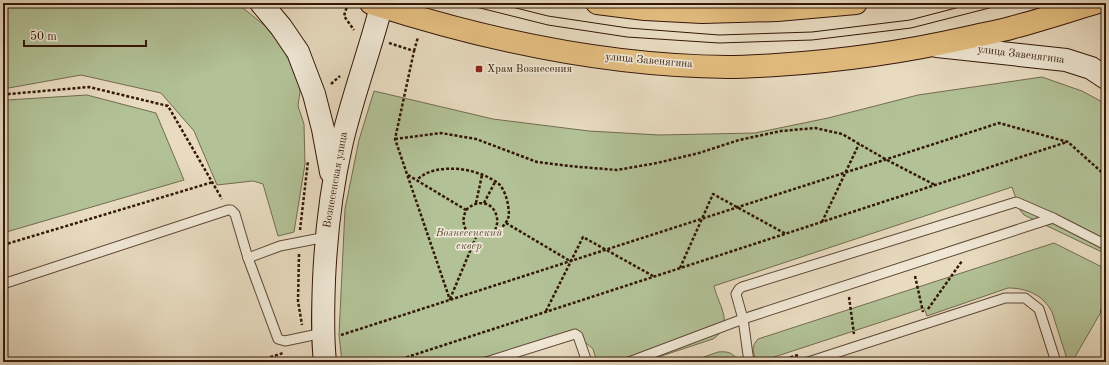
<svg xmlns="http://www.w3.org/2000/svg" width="1109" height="365" font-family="'Old Standard TT',serif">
	<rect width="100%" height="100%" fill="#e8dbc0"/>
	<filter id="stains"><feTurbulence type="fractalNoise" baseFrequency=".005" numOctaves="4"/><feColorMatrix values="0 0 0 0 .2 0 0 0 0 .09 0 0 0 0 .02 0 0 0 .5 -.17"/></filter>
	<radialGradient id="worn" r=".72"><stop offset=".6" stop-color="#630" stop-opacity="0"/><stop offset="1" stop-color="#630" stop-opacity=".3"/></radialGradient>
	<g fill="#b2c196" stroke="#736c50">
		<polygon points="3,3 237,3 276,35 301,84 298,106 304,124 305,164 294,232 278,236 263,184 253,181 217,185 194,131 161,93 81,75 3,89"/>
		<path d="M1042 77 1082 91 1106 104V254L1024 215 1020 210 1012 187 714 286C719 307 735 324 713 339L643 362H597L593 349 576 334 488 362H342L339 335 345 209 359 140 374 91 493 119 589 131 659 135 755 133 828 118 918 95Z"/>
		<polygon points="87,95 156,113 184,180 3,233 3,101 7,100"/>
		<path d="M1054 243 1106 269V314L1101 312 1072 362H1068L1052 312C1043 295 1027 288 1008 288L927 316 924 308 759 362C752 355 751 346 758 339Z"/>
		<path d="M718 352C728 351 734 353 739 362H690Z"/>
	</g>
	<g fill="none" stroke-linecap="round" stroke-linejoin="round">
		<defs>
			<g id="service">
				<polyline points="248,258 280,246 326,237"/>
				<polyline points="3,284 228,210 231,210 235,214 248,258 278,339 285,341 323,333"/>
				<polyline points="486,362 575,334 578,336 587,362"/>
				<polyline points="629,362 743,319 1053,218"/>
				<polyline points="749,362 743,319 736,294 739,289 742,287 1016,202 1053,218 1106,245"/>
				<polyline points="808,362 1005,298 1025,298 1039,309 1056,362"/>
			</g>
			<g id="secondary">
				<polyline points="261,3 281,27 298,52 314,94 323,129 331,172"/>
				<polyline points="937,46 1066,60 1091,68 1106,78"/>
				<path d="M325 362C322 335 323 308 324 280 326 235 331 190 341 146 352 97 370 51 382 3"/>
			</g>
			<g id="primary">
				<path d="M371 3C485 40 607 66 728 67 744 67 760 66 776 65 840 61 904 52 966 38 982 34 998 32 1014 27 1041 20 1068 11 1095 3"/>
				<polyline points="597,3 645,9 702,12 777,10 856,3"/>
			</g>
		</defs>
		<use href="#service" stroke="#614837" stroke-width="11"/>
		<use href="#secondary" stroke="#341709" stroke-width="24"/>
		<use href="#primary" stroke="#341709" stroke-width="24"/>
		<g stroke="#341709" stroke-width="2.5" stroke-dasharray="3 2" stroke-linecap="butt">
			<polyline points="348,3 344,16 354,30"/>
			<polyline points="389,43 414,51 395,139 450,300"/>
			<polyline points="414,51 418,37"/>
			<polyline points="331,84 340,76"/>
			<polyline points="3,96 9,94 89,87 168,106 222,199"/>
			<polyline points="395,139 441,133 476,139 537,162 569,166 617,170 657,163 699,153 739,140 781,131 815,128 842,134 887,160 935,185"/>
			<path d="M408 175 466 210C462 220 463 225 468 234 481 238 490 237 500 229 509 221 510 216 508 205 507 198 504 190 500 185 481 168 435 161 417 180"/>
			<polyline points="476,203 482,175"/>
			<polyline points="484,203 495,182"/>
			<path d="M466 210C477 199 494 201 497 218 498 223 496 228 494 233"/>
			<polyline points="822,222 859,144"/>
			<polyline points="506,223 570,261"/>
			<polyline points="300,230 308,161"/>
			<polyline points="3,245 213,182"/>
			<polyline points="299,254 298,301 302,325"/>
			<polyline points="680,268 713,194 786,234"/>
			<polyline points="915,276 923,312"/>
			<polyline points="849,297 854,334"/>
			<polyline points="450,299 476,237"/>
			<polyline points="928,309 962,261"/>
			<polyline points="546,311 583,237 653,276"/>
			<polyline points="1101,312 1106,302"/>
			<polyline points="341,335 999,123 1068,142 1106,176"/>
			<polyline points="256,362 283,353"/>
			<polyline points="392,362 1067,142"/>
			<polyline points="776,362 798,355"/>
		</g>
		<use href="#service" stroke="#f0e8d6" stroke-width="9"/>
		<use href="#secondary" stroke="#f0e8d6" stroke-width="22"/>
		<use href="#primary" stroke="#e4be80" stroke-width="22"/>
		<g stroke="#341709" stroke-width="1">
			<polyline points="460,3 548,25 627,37 719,43 812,40 911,28 1009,3"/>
			<polyline points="496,3 548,16 628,28 719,35 812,32 910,20 975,3"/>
		</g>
	</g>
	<rect fill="#8f2418" stroke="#f0e8d6" stroke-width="1.5" x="475" y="65" width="8" height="8" rx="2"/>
	<g text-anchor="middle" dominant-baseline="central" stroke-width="3.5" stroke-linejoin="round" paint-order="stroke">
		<g font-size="11" fill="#341709" stroke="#f0e8d6">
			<text transform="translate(1021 55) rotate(7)">улица Завенягина</text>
			<text transform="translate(649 61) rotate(5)">улица Завенягина</text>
			<text transform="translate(336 180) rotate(-80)">Вознесенская улица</text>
		</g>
		<g font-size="11" fill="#341709" stroke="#f0e8d6" text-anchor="start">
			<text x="487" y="69">Храм Вознесения</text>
		</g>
		<g font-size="11" font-style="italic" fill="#5a4a33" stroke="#f0e8d6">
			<text x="469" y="233">Вознесенский<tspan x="469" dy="13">cквер</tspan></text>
		</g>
	</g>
	<rect width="1109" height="365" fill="none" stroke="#e8dbc0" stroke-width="16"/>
	<rect x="4" y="4" width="1101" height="357" fill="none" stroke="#341709" stroke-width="2"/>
	<rect x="8" y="8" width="1093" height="349" fill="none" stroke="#341709"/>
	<path d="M24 40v6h122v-6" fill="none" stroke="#341709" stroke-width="2"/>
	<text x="30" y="40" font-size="12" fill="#341709" stroke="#f0e8d6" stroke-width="3" paint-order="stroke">50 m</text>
	<rect width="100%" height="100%" filter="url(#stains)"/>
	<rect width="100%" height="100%" fill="url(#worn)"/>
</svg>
